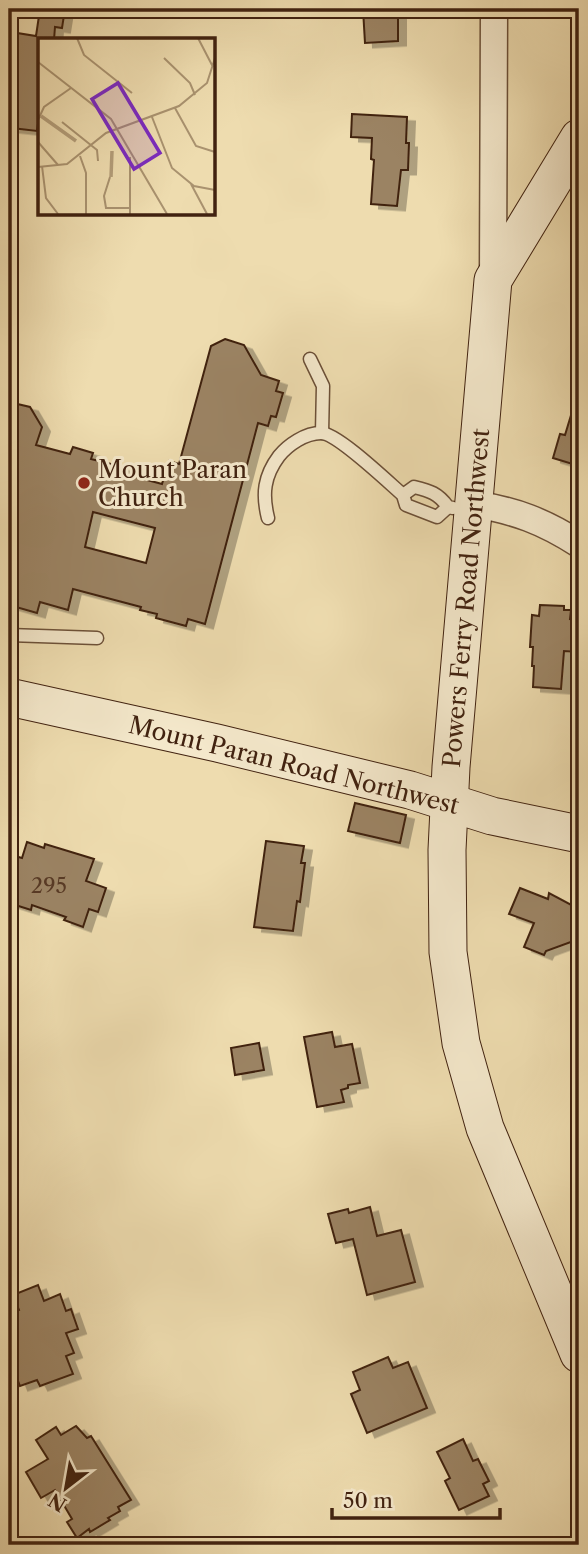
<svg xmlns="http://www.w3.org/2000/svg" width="588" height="1554" font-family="'Libre Caslon Text',serif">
	<defs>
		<filter id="shadow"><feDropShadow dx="8" dy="4.5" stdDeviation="0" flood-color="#0004"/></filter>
	</defs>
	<rect width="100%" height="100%" fill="#eedcaf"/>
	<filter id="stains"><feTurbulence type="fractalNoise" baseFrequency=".00286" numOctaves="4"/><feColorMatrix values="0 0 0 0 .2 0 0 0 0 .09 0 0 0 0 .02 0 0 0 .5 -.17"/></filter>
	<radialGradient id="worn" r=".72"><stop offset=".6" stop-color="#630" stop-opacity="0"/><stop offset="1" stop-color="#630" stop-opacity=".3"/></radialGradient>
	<g fill="#9b8363" stroke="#412210" stroke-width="2" fill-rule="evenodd" filter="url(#shadow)">
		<polygon points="40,9 65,9 62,28 55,27 54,40 40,40 40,109 37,131 12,128 14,108 9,108 9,98 17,33 36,36"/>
		<polygon points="363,9 398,9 398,41 365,43"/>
		<polygon points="352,114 407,117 406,143 409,143 408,170 401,170 397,206 371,204 374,160 371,159 372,138 351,137"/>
		<path d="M225 339 244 345 261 375 279 381 276 391 283 393 276 417 271 416 268 426 258 423 205 624 188 619 186 626 156 618 157 614 140 610 141 607 73 589 68 610 40 602 37 613 9 605V402L30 407 42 427 36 445 70 454 73 447 93 453 91 459 127 468 125 474 162 484 169 461 179 464 211 346ZM93 512 155 528 146 563 85 547Z"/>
		<polygon points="575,402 579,403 579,466 553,458 560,434 565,435"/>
		<polygon points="540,605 564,606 564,610 571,610 570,619 579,620 579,652 564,651 561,689 533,687 534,666 532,666 533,647 530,647 532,615 539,616"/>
		<polygon points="355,803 406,815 400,843 348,831"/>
		<polygon points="266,841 304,846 301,863 305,863 300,902 297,901 293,931 254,927"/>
		<polygon points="27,842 44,848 45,844 94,859 86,881 106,888 98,912 89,909 83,927 64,920 66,917 32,905 31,910 9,903 9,874 15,856 22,858"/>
		<polygon points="520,888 548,899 549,893 579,909 579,939 546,951 544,955 524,947 534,923 509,914"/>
		<polygon points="332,1032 335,1047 352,1044 360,1083 348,1085 348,1088 341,1090 344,1102 317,1107 304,1037"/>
		<polygon points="259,1043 264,1070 235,1075 231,1048"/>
		<polygon points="370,1207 377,1236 401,1230 415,1282 367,1295 353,1239 336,1243 328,1214 348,1209 349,1213"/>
		<polygon points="38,1285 44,1301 60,1294 66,1311 71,1309 78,1329 66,1333 74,1353 66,1356 73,1374 40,1386 37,1380 20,1386 9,1358 9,1314 19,1310 13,1295"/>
		<polygon points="388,1357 393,1368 408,1362 427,1408 367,1433 351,1394 360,1390 353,1372"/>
		<polygon points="76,1426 87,1438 91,1436 131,1500 118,1507 120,1511 108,1518 110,1520 90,1532 89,1529 77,1538 67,1522 72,1519 55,1490 41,1498 26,1472 48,1459 36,1440 56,1427 61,1435"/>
		<polygon points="463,1439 473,1461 478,1459 489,1481 483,1484 489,1496 459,1510 445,1481 450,1478 437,1452"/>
	</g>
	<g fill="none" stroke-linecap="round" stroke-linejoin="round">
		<defs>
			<g id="lane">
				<polyline points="310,359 323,386 322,433"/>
				<path d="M403 495 414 487C430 491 438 493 448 507L453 508"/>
				<path d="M268 518C262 494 264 476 279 456 288 445 305 433 321 433 337 433 388 482 403 495L406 505 437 517 448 507"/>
				<polyline points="9,635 97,638"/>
			</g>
			<g id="street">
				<polyline points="493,280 494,9"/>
				<path d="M474 504C516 511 543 521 579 544"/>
			</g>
			<g id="secondary">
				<polyline points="579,138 493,280 451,767 447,850 448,952 461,1043 485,1128 579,1354"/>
				<polyline points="9,697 217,743 410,790 492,816 579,834"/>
			</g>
		</defs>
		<use href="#lane" stroke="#6c5038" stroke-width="15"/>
		<use href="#street" stroke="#6c5038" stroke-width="29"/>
		<use href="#secondary" stroke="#412210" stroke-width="39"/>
		<use href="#lane" stroke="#f4e8cb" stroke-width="12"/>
		<use href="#street" stroke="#f4e8cb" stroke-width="26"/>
		<use href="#secondary" stroke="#f4e8cb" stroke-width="37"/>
	</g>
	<circle fill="#8f2418" stroke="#f4e8cb" stroke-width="2.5" cx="84" cy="483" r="7"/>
	<g text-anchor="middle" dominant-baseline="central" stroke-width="6" stroke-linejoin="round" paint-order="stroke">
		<g font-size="21" fill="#583a25">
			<text x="49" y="885">295</text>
		</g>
		<g font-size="24" fill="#412210" stroke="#f4e8cb" text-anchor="start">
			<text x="98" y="469">Mount Paran<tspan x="98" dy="28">Church</tspan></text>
		</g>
		<g font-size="24" fill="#412210" stroke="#f4e8cb">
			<text transform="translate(466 598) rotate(-85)">Powers Ferry Road Northwest</text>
			<text transform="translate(294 765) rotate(14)">Mount Paran Road Northwest</text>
		</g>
	</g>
	<g transform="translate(38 38)">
		<rect width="177" height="177" fill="#eedcaf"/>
		<path fill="none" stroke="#b39d79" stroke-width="3.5" d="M3 78 38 103M73 139 74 113"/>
		<path fill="none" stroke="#a9926f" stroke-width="2" d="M39 0 46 17 94 55M160 0 175 29M126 20 152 45 157 57M0 24 73 81 129 176M137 70 158 108 177 114M114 79 134 130 156 148 177 152M0 82 6 69 33 50M24 84 59 112 60 123M0 104 20 127M42 118 48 135V176M4 128 8 160 20 176M0 129 29 126 68 95 141 68 169 45 177 20M72 139 66 158 68 170H92M153 146 169 176M92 176V119"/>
		<path fill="#7b2cbf" fill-opacity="0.15" stroke="#7b2cbf" stroke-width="3.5" d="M80 45 122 115 96 131 54 61Z"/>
		<rect width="177" height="177" fill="none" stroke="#412210" stroke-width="3.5"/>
	</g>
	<rect width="588" height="1554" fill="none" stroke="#eedcaf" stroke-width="35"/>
	<rect x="10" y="10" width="567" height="1533" fill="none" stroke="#412210" stroke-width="3.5"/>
	<rect x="18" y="18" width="553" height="1519" fill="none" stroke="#412210" stroke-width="2"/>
	<g transform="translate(66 1488) rotate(211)" stroke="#f4e8cb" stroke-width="5" paint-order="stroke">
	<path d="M0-5L12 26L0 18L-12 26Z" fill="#412210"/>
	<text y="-10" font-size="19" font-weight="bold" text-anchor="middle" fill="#412210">N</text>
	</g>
	<path d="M332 1508v10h168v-10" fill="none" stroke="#412210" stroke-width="3.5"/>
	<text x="343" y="1508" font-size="21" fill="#412210" stroke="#f4e8cb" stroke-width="5" paint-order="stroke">50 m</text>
	<rect width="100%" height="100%" filter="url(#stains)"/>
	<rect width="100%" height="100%" fill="url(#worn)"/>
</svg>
